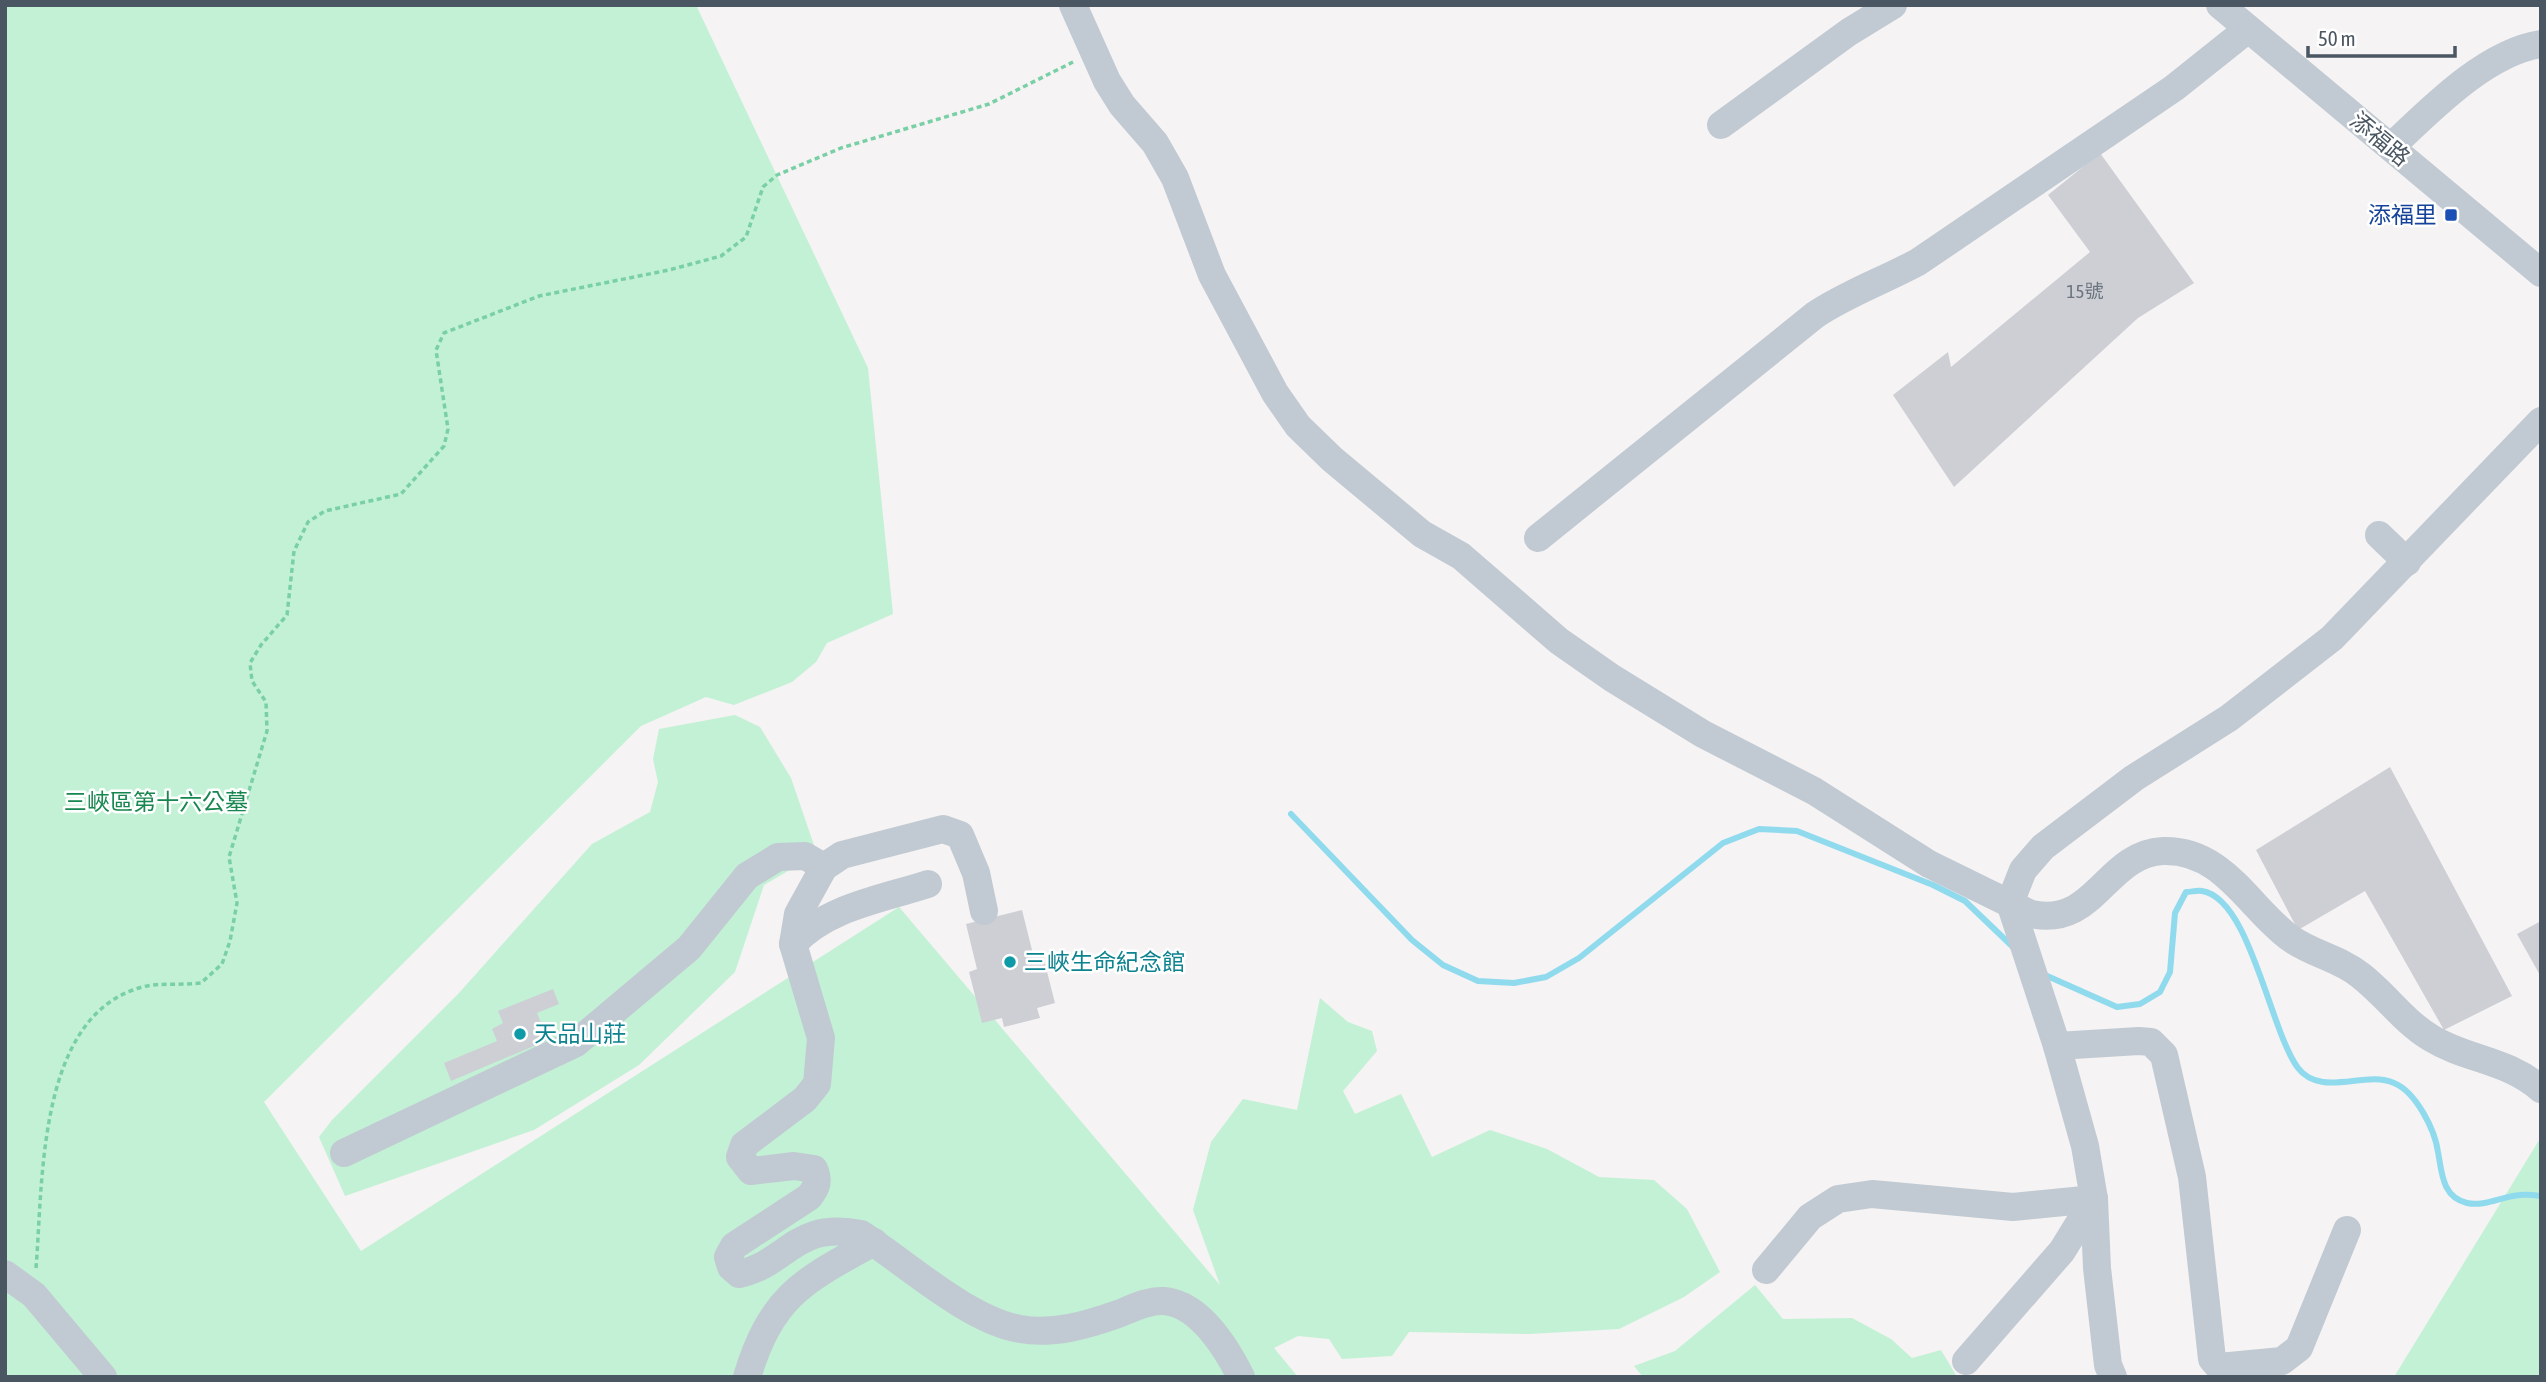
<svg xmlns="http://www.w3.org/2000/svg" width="2546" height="1382" font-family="'Asap Condensed','Noto Sans TC',sans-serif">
	<rect width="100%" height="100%" fill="#f5f3f3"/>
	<g fill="#c3f1d5">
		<polygon points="5,5 696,5 868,368 893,614 827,643 816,662 792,682 734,705 706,697 641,726 264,1102 361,1251 899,907 1220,1285 1193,1210 1211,1142 1243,1099 1297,1110 1320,998 1348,1022 1372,1031 1377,1051 1343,1091 1355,1114 1401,1094 1432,1157 1490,1130 1547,1149 1599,1177 1654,1180 1687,1209 1720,1272 1684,1297 1619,1329 1529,1334 1409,1332 1392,1356 1342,1359 1329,1339 1298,1336 1274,1348 1298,1377 5,1377"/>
		<polygon points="735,715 760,727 791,778 817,854 764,885 735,972 639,1065 534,1130 345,1196 319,1137 332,1120 459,993 592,844 650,812 658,782 653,759 659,729"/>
		<polygon points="2541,1137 2541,1377 2394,1377"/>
		<polygon points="1755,1285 1783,1319 1852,1318 1891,1339 1912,1358 1941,1350 1957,1377 1643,1377 1634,1366 1675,1351"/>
	</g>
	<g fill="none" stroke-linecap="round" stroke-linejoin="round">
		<g stroke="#90daee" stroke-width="6">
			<polyline points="1291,814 1412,940 1443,965 1478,981 1514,983 1546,977 1579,958 1723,843 1759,829 1797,831 1933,885 1965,901 2013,947"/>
			<path d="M2045 975 2117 1007 2140 1004 2160 992 2170 972 2175 913 2186 892C2191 892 2197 890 2202 891 2250 898 2270 1031 2298 1068 2321 1098 2365 1070 2394 1083 2416 1092 2435 1130 2438 1152 2442 1173 2442 1197 2467 1203 2484 1207 2503 1196 2520 1195 2526 1194 2534 1195 2541 1196"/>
		</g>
	</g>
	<g fill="#cdcfd5">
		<polygon points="2100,153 2194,283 2138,318 1954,487 1893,395 1948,352 1951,367 2090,252 2048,195"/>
		<polygon points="2390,767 2512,996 2444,1030 2365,891 2298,930 2256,850"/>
		<polygon points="1022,910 1033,954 1042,952 1055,1003 1037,1008 1040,1018 1004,1027 1002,1018 982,1023 969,972 977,969 966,924"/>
		<polygon points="2541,921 2541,977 2517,934"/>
		<polygon points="553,989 559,1004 537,1013 548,1040 451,1081 444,1063 497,1041 492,1029 503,1023 498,1011"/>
	</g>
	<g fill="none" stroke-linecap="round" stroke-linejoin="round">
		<path stroke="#7ad0a6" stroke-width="3.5" stroke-dasharray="5 3.5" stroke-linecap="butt" d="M36 1268C43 1184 37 1025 133 990 155 981 177 986 201 983L222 964 230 941 237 903 229 857 267 731 266 702 252 681 250 663 261 645 287 615 294 551 308 522 325 511 401 494 444 446 448 429 436 350 444 333 539 296 669 270 721 256 746 237 763 187 777 175 841 148 989 104 1073 62"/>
		<g stroke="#c1cad2" stroke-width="28">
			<path d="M1073 5 1107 81 1122 105 1155 143 1175 178 1212 275 1275 393 1298 426 1332 459 1422 534 1461 556 1559 641 1612 678 1703 734 1814 791 1929 864 2031 914C2096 928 2105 854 2163 851 2223 849 2249 908 2290 938 2312 954 2339 958 2360 975 2385 994 2404 1022 2431 1038 2467 1060 2506 1059 2541 1089"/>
			<polyline points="2220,5 2541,273"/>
			<polyline points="1721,125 1849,32 1893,5"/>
			<path d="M2391 147C2430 110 2486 52 2541 44"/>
			<polyline points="2379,535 2407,562"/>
			<path d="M1538 538 1815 315C1848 293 1883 281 1918 262L2174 88 2248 29"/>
			<path d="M984 911 976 873 960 835 943 829 842 855 824 867 798 914 793 944 821 1038 817 1084 805 1099 744 1145 740 1157 751 1171 794 1166 814 1169C819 1181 817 1187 809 1197L734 1246 728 1257 731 1267 739 1274C789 1263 794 1221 861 1234 906 1263 968 1320 1020 1329 1053 1335 1087 1325 1118 1314 1133 1308 1149 1300 1164 1301 1200 1304 1227 1349 1241 1377"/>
			<path d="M793 944C827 907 882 899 928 884"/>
			<polyline points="2057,1046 2139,1041 2151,1042 2164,1055 2192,1177 2212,1359 2219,1367 2282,1361 2299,1348 2347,1230"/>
			<polyline points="344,1153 576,1043 689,948 747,876 778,857 805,856 824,867"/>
			<polyline points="1766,1270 1810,1217 1838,1199 1872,1194 2013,1207 2094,1199"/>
			<polyline points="5,1274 34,1295 103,1377"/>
			<polyline points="1966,1361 2062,1251 2094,1199"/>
			<path d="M747 1377C772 1295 803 1281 874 1242"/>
			<polyline points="2113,1377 2108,1365 2097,1268 2094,1199 2085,1146 2057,1046 2010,903 2023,870 2043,847 2134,778 2229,718 2332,638 2541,421"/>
		</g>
	</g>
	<rect fill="#1a4fb4" stroke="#fff" stroke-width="2.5" x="2444" y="208" width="14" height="14" rx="3.5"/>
	<g fill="#0f9aa8" stroke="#fff" stroke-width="2.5">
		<circle cx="1010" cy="962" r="7"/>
		<circle cx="520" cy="1034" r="7"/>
	</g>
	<g text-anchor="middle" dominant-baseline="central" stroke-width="5" stroke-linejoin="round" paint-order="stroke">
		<g font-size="19" fill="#6b747e">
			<text x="2085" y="291">15號</text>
		</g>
		<g font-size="23" fill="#4a5661" stroke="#fff">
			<text transform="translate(2380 139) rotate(40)">添福路</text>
		</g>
		<g font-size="23" fill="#164399" stroke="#fff" text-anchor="end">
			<text x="2437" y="215">添福里</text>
		</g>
		<g font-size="23" fill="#17864f" stroke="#fff">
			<text x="156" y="802">三峽區第十六公墓</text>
		</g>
		<g font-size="23" fill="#0d838f" stroke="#fff" text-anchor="start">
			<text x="1024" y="962">三峽生命紀念館</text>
			<text x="534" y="1034">天品山莊</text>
		</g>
	</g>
	<rect width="2546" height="1382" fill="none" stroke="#4a5661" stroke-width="14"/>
	<path d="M2308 46v10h147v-10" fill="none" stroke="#4a5661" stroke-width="3.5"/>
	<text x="2318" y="46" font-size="21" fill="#4a5661" stroke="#ffffff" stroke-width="5" paint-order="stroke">50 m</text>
</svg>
